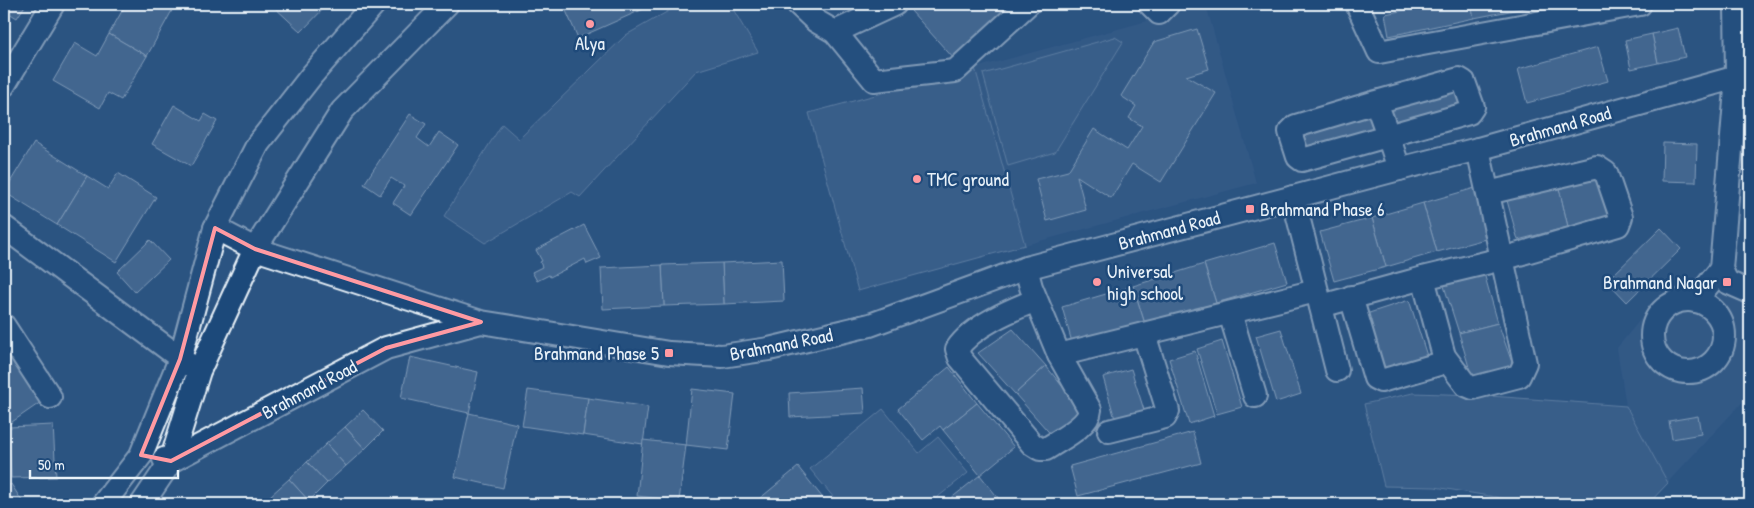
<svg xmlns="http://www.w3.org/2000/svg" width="1754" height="508" font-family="'Patrick Hand',sans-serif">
	<rect width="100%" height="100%" fill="#2b5482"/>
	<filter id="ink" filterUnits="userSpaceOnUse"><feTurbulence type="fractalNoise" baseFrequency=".02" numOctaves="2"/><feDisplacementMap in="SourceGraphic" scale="10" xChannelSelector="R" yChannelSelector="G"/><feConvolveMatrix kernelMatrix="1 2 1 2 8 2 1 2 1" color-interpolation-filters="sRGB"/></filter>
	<g filter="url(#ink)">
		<g fill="#3a608b">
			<polygon points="1206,5 1256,183 1025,245 975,68"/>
			<polygon points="1707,272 1750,302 1750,394 1667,483 1626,406 1617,348 1644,315 1669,290"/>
		</g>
		<g fill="#476b93" stroke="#98aec6">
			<polygon points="681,4 730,4 758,52 696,71 580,197 572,192 485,243 444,216 502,124 519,139 626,35"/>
			<polygon points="1115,37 1123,42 1055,152 1008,166 983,74"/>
			<polygon points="975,68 1025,245 858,291 809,113"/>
			<polygon points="1413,393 1477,395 1626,406 1668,483 1648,504 1537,504 1435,487 1384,486 1364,404"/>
			<polygon points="883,409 919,453 938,437 968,473 929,504 839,504 810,469"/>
		</g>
		<g fill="#5d7da1" stroke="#e8f1f8">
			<polygon points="4,4 26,4 17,18 4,10"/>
			<polygon points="126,4 173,4 175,5 147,56 109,34"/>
			<polygon points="275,4 328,4 301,32 273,6"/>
			<polygon points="563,4 636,4 639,11 578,38"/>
			<polygon points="636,4 655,4 639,11"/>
			<polygon points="919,4 1013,4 955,60 911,11"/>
			<polygon points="1409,4 1471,4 1474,18 1389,36 1385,14 1410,9"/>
			<polygon points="1471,4 1545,4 1474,18"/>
			<polygon points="1678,28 1685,57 1658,63 1652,34"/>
			<polygon points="1197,29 1209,69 1186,76 1216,93 1161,182 1132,164 1111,198 1077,176 1086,210 1047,221 1036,179 1068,171 1094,129 1127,150 1142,126 1129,118 1136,106 1121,96 1154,42"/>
			<polygon points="109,34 147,56 121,100 108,93 100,108 53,81 75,43 97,56"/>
			<polygon points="1652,34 1658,63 1631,69 1625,40"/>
			<polygon points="1598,47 1608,81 1527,103 1518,69"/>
			<polygon points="1461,84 1467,107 1395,124 1389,103"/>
			<polygon points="174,105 201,121 205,114 217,121 191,166 152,144"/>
			<polygon points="1368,112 1374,135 1301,155 1295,132"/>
			<polygon points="410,114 426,124 417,138 429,147 439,132 458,145 411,215 393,203 404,186 391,178 380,195 364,184"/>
			<polygon points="34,143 87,176 57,225 4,192"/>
			<polygon points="1663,143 1697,144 1696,182 1662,181"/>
			<polygon points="118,173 156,197 116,262 57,225 87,176 108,189"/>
			<polygon points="1597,174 1612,217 1568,227 1558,184"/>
			<polygon points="1558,184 1568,227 1518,240 1506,197"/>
			<polygon points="1475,188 1489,238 1437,252 1423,203"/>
			<polygon points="1423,203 1437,252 1386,267 1372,218"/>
			<polygon points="1372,218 1386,267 1334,281 1320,232"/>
			<polygon points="584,225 601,258 587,264 585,259 550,277 549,275 537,281 532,272 542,267 540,262 542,261 536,250"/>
			<polygon points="1661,228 1681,249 1627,302 1607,281"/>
			<polygon points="150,240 169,260 135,292 117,272"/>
			<polygon points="1275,243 1287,282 1216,303 1204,264"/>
			<polygon points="782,260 784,301 724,304 722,263"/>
			<polygon points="722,263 724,304 664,306 662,265"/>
			<polygon points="1204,264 1216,303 1145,324 1133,286"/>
			<polygon points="662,265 664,306 603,309 601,268"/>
			<polygon points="1484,273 1498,323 1459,333 1444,286"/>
			<polygon points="1133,286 1145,324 1073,346 1062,307"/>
			<polygon points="1409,300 1428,359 1379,375 1360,316"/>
			<polygon points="1498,323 1515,371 1473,381 1459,333"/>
			<polygon points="1013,329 1046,366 1015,394 978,353"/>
			<polygon points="1281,329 1301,394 1276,402 1256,336"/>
			<polygon points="1222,341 1242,407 1217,414 1197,349"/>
			<polygon points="6,345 44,400 9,424 4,417 4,347"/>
			<polygon points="1195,351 1214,416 1189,424 1169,359"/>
			<polygon points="410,357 478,372 469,413 401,398"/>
			<polygon points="1046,366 1083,412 1055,439 1015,394"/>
			<polygon points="949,367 977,403 943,430 940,426 923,440 898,409"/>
			<polygon points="1131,369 1144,410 1115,419 1103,377"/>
			<polygon points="863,388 865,413 790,417 789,393"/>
			<polygon points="692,389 735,394 728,450 686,445"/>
			<polygon points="528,390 588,398 583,435 522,426"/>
			<polygon points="588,398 648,407 643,444 583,435"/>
			<polygon points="977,403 1014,447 980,475 943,430"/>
			<polygon points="363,410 383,431 365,449 345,427"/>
			<polygon points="469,413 517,424 503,488 455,477"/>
			<polygon points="1698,416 1701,434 1672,439 1669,421"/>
			<polygon points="53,425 56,477 11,478 9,427"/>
			<polygon points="345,427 365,449 346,466 326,444"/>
			<polygon points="1193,432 1201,463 1078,496 1070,466"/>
			<polygon points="643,440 686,445 679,501 637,496"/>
			<polygon points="326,444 346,466 327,483 307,462"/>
			<polygon points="307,462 327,483 309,501 289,479"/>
			<polygon points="798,467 826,502 824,504 753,504"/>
			<polygon points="980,475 1003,504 944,504"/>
			<polygon points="289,479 309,501 305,504 277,504 270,496"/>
			<polygon points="11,484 24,504 4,504 4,488"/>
			<polygon points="270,496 277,504 261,504"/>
		</g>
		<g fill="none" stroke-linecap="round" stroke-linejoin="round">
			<defs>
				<g id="minor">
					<polyline points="798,4 816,21 835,32 874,80 955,71 1028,4"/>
					<polyline points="1150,4 1159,13 1168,4"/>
					<polyline points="1357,4 1379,52 1640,4"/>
					<polyline points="1736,4 1737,77 1721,269 1727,282 1750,292"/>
					<polyline points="835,32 895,4"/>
					<polyline points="4,85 53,4"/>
					<polyline points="1376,102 1459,79 1464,82 1473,107 1469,113 1302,160 1298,157 1290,132 1296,126 1376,102 1388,135 1399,169"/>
					<polyline points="1293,197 1337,370"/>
					<polyline points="4,227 191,366"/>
					<polyline points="215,228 255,249 481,322 669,353 722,356 769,349 870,325 1026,268 1399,169 1478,149 1737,77"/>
					<path d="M1026 268 1031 287 1059 355 1090 410C1089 426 1059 440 1046 449H1040L1032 444 960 358 957 349C972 326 1011 310 1036 300"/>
					<polyline points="1351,297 1375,378 1381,381 1439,364 1444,356 1423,278"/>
					<circle cx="1688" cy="336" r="36"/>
					<polyline points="1695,301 1721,269"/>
					<polyline points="1321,306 1423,278 1502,259 1618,225 1621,217 1606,173 1597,167 1488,193"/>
					<polyline points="1230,313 1255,396"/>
					<polyline points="4,326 50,397"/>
					<polyline points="1059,355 1316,291"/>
					<polyline points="1444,356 1466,385 1473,388 1519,376 1525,363 1478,149"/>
					<polyline points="1109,431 1165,417 1168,411 1144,334"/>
					<polyline points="164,459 171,461 386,348 481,322"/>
					<polyline points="103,504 141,455 180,359 215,228 258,144 312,75 374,4"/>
					<polyline points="142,504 171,461 199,371 255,249 342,111 447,4"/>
				</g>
			</defs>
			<use href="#minor" stroke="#e8f1f8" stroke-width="26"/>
			<use href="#minor" stroke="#1f4a7a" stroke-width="22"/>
		</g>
	</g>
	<path d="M0 0H1754V508H0ZM215 228 255 249 481 322 386 348 171 461 141 455 180 359Z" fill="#2b5482" fill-opacity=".55" fill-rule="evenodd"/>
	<path fill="none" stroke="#ff9aa2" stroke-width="4" stroke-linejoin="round" d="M215 228 255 249 481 322 386 348 171 461 141 455 180 359Z"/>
	<g fill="#ff9aa2" stroke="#1f4a7a" stroke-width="2">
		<circle cx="590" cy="24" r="5"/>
		<circle cx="917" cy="179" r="5"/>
		<rect x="1245" y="204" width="10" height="10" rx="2.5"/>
		<circle cx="1097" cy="282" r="5"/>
		<rect x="1722" y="277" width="10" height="10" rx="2.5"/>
		<rect x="664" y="348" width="10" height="10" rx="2.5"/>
	</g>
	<g text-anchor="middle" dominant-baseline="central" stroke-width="5" stroke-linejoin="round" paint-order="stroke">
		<g font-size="19" fill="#e8f1f8" stroke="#1f4a7a" text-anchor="start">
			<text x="590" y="43" text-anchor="middle">Alya</text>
			<text x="927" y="179">TMC ground</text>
			<text x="1260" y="209">Brahmand Phase 6</text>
			<text x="1107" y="271">Universal<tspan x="1107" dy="22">high school</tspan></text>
			<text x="1717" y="282" text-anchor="end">Brahmand Nagar</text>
			<text x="659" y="353" text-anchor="end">Brahmand Phase 5</text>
		</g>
		<g font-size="19" fill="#e8f1f8" stroke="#1f4a7a">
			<text transform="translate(1560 126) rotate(-16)">Brahmand Road</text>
			<text transform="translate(1169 230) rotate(-15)">Brahmand Road</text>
			<text transform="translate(781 344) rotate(-11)">Brahmand Road</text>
			<text transform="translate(309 389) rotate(-28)">Brahmand Road</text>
		</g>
	</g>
	<rect width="1754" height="508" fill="none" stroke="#1f4a7a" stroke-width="20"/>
	<rect x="10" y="10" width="1734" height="488" fill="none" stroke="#e8f1f8" stroke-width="2" filter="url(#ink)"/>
	<path d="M30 470v8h148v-8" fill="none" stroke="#e8f1f8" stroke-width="2.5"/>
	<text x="38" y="470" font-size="15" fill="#e8f1f8" stroke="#1f4a7a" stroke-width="4" paint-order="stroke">50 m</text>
</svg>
